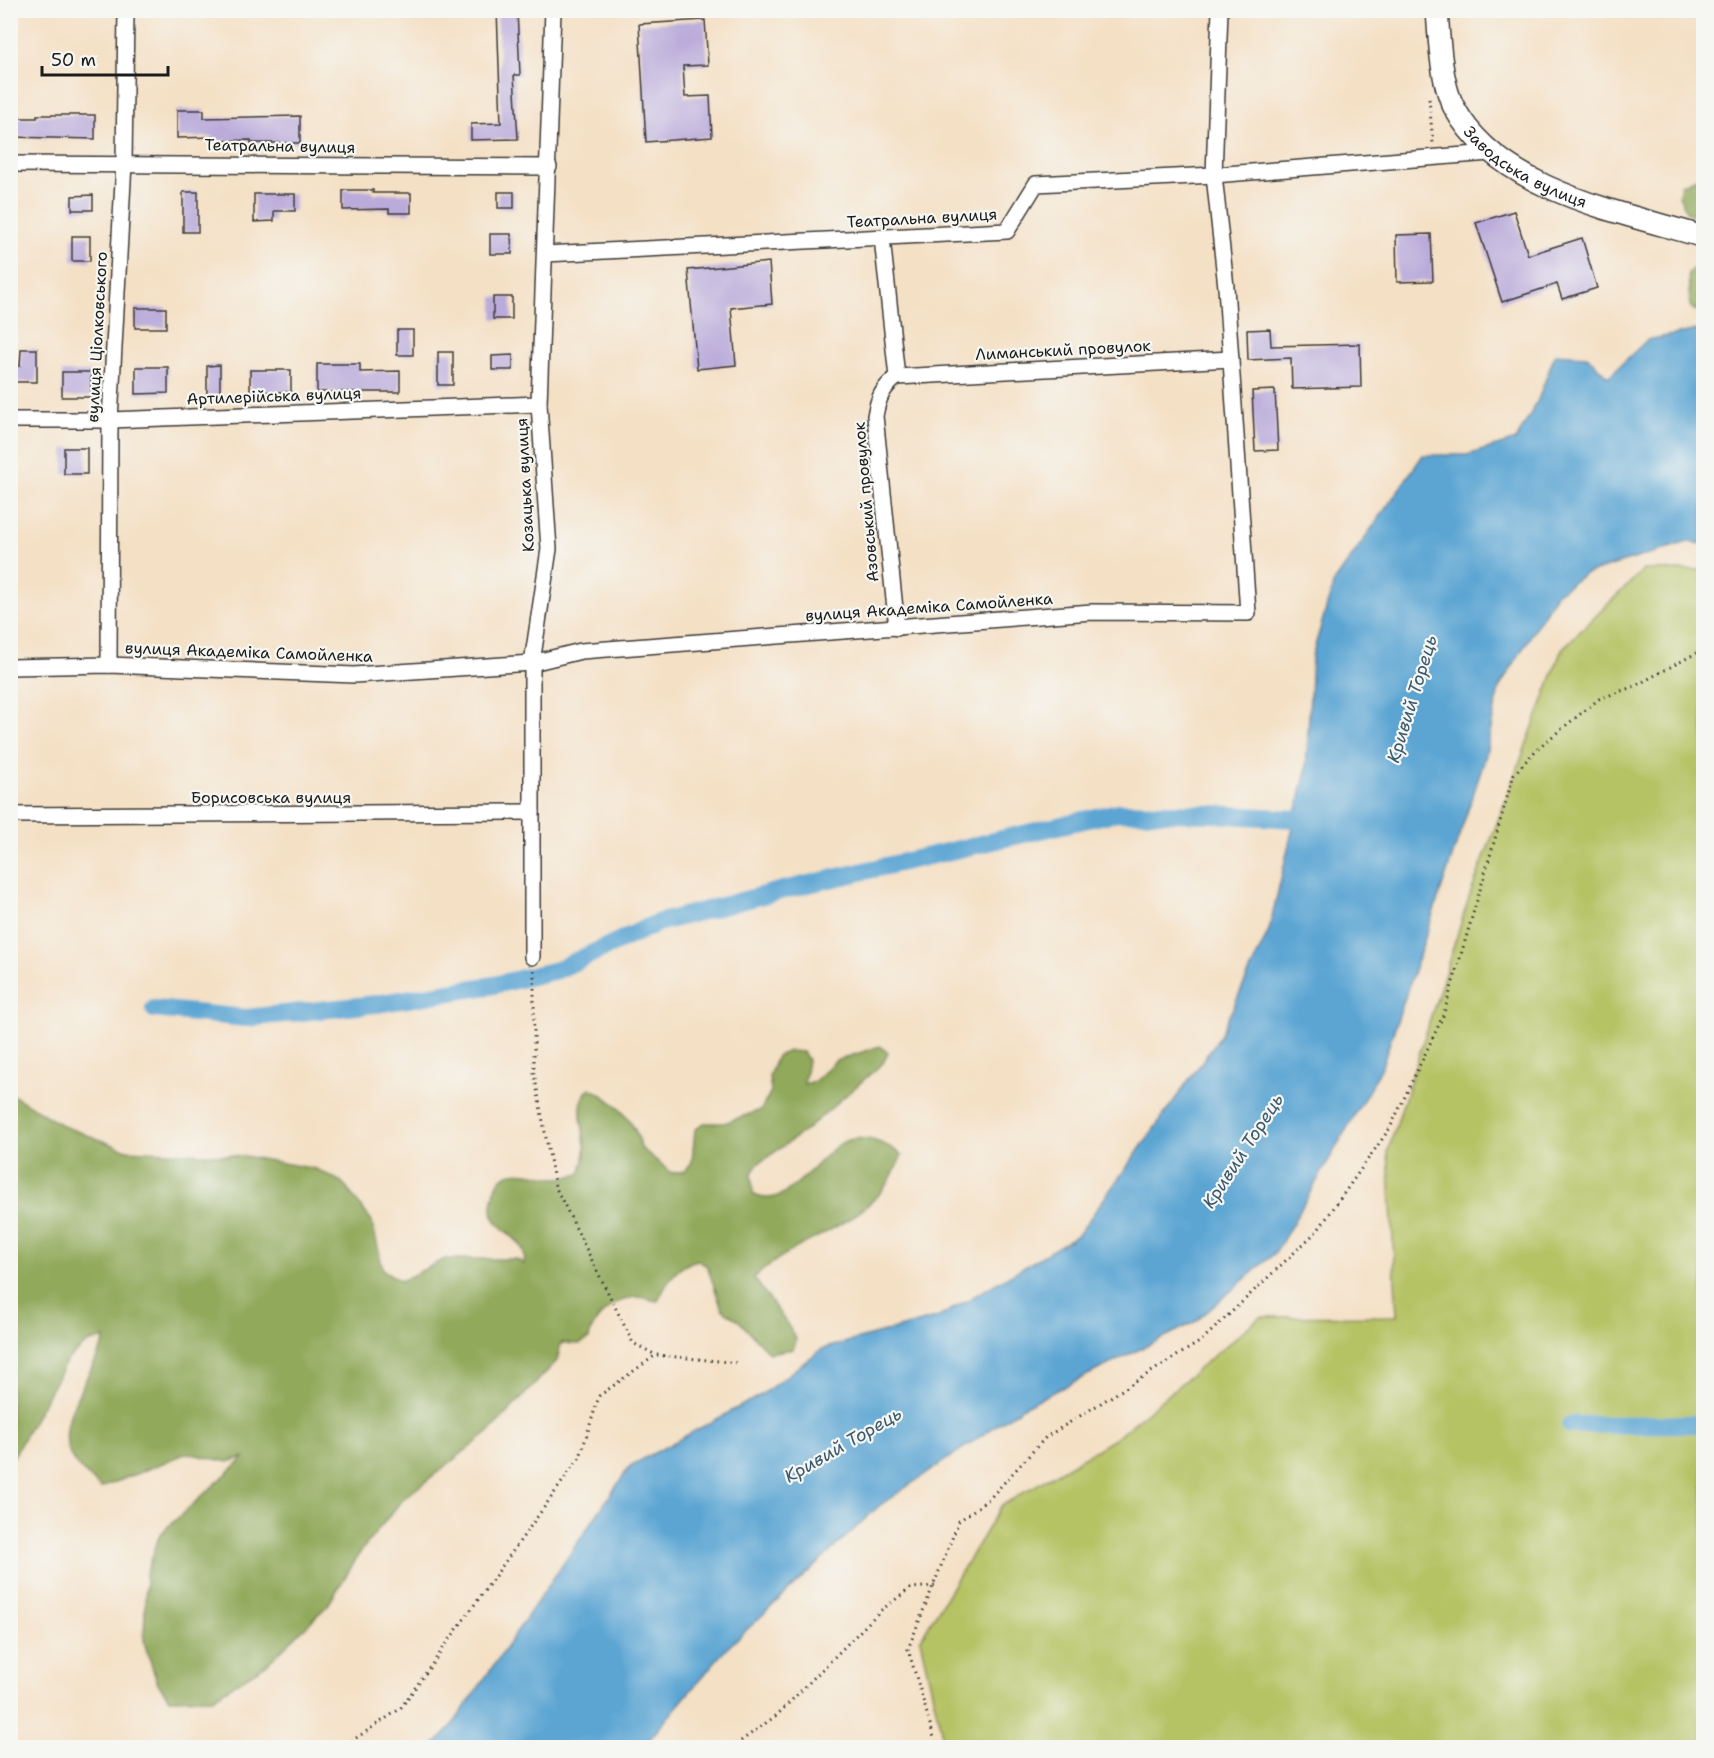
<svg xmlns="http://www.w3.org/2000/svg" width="1714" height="1758" font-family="'Shantell Sans',sans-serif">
	<rect width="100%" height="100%" fill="#f6f6f2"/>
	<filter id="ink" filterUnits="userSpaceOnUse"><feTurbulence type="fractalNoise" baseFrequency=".0167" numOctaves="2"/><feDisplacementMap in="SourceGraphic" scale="12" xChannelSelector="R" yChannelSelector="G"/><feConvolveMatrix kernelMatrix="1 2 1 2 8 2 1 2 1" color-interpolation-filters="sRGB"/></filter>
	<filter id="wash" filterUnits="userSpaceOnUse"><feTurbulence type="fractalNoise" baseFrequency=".008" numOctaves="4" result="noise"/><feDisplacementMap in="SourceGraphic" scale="24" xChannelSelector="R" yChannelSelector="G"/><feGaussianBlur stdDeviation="1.35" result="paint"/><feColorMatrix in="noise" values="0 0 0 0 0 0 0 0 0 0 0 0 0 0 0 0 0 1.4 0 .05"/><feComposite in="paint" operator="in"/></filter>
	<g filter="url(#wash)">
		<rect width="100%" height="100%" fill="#f4e0c5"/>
		<polygon fill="#b6c365" stroke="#697040" stroke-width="1.5" points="1643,570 1703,570 1703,1744 1646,1748 945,1747 920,1640 1001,1506 1116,1438 1260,1317 1397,1316 1388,1151 1469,898 1562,649"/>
		<g fill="#90a95a" stroke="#56623b" stroke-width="1.5">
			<polygon points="1703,175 1704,175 1703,220 1687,213 1679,195 1681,185"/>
			<polygon points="1703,260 1704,260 1703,311 1694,310 1690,306 1688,273"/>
			<path d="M880 1046 888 1053 883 1063 806 1130 758 1164 752 1173 753 1194C788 1215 820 1148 849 1140 868 1135 888 1145 902 1155 897 1165 893 1176 887 1184 855 1230 792 1240 754 1278 760 1287 796 1334 796 1339 796 1343 794 1346 793 1349L769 1353 738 1320 722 1309 707 1266 697 1260C676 1266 667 1282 658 1301 651 1300 641 1296 634 1297 614 1300 591 1319 589 1339L580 1344 561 1343 557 1361 487 1434 403 1499 361 1551 328 1605 266 1665 212 1698 169 1699 157 1682 144 1642 146 1575 160 1534 245 1457 228 1462 187 1453 101 1488C92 1479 78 1469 72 1458 51 1422 95 1372 105 1338L87 1343 67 1360 11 1461V1094L63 1126 127 1150 244 1156 316 1169 342 1182 372 1221 383 1270 401 1281 445 1259H516L524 1264C530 1232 484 1234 493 1199 495 1191 496 1184 502 1178 514 1166 542 1177 557 1178 564 1178 572 1176 580 1174 582 1167 585 1158 585 1151 586 1130 572 1104 590 1088 613 1099 637 1122 641 1148L672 1173 685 1171 692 1162 695 1130 704 1123H724L761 1110 771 1091 769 1076 777 1056 789 1051 803 1052 808 1060 804 1084 815 1081 835 1061Z"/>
		</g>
		<polygon fill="#5ca5d3" stroke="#3c6078" stroke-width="1.5" points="1703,329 1703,544 1688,542 1585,574 1556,594 1499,688 1485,759 1381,1069 1276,1252 1195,1322 1025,1406 879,1506 724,1651 643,1747 432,1747 450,1729 630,1466 761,1395 822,1349 939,1317 1078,1235 1219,1038 1269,930 1306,771 1312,656 1334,582 1423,455 1467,455 1516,440 1538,400 1555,354 1587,356 1608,377 1647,340"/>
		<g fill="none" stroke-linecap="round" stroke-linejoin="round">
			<g stroke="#5ca5d3" stroke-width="18">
				<polyline points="154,1009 246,1018 376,1004 494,985 557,970 657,923 783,890 1118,812 1212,814 1295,819"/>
				<polyline points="1570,1425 1704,1424"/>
			</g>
		</g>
		<g id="blocks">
			<g fill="#baabda">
				<polygon points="497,10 517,10 520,75 514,75 518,139 471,140 471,124 501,123"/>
				<polygon points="705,20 708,65 683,66 685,97 710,96 712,137 646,142 639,24"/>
				<polygon points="177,110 204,110 204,118 300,116 300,143 251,143 251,140 213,141 213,137 177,138"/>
				<polygon points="37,115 95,115 95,139 10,137 10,118 37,118"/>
				<polygon points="343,190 373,190 373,193 411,193 411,213 389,213 389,209 343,210"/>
				<rect x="183" y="192" width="15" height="40"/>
				<rect x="498" y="192" width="16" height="16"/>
				<polygon points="254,194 295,194 295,211 274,211 274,221 254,222"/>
				<polygon points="93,195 93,210 72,210 72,196"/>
				<polygon points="1514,211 1528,255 1582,238 1597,288 1562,299 1557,284 1502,302 1476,223"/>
				<polygon points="490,234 511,234 512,254 490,254"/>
				<polygon points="1431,234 1433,281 1397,282 1396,235"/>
				<rect x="72" y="236" width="18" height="25"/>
				<polygon points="769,262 772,304 731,308 736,365 697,369 688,270"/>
				<rect x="493" y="297" width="19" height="22"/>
				<rect x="135" y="308" width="31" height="20"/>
				<polygon points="1270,329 1271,346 1360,344 1361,387 1292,389 1291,358 1248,360 1247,330"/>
				<rect x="397" y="330" width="16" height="25"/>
				<polygon points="21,349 37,349 37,382 10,382 10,366 20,366"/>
				<rect x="438" y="352" width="15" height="33"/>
				<polygon points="513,355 513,370 492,370 492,356"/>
				<polygon points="317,364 360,364 360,372 400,371 400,392 317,392"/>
				<polygon points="220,365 220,396 207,396 207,366"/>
				<polygon points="136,367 168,367 168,393 136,394"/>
				<rect x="250" y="370" width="41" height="22"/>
				<rect x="62" y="372" width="29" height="25"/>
				<polygon points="1275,390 1278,450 1255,451 1252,391"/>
				<rect x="64" y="448" width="23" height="26"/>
			</g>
		</g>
	</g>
	<g filter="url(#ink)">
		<use href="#blocks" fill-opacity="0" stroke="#3c3935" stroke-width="1.5"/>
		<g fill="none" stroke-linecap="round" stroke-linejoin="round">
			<defs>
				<g id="street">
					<polyline points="10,164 549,167"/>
					<path d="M882 238 897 377C882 388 878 399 875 416L897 628"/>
					<polyline points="545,254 1007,231 1036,184 1214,175 1490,153"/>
					<polyline points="897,377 1231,359"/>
					<polyline points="10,420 110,420 539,404"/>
					<polyline points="109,665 110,420 124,163 126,10"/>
					<polyline points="10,667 109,665 354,675 532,663 581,651 1092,612 1248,613 1226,287 1214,175 1220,10"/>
					<polyline points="10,815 532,812"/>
					<polyline points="532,957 532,663 549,549 539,404 553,10"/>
				</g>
				<g id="secondary">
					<path id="s1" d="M1437 10C1439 38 1441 85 1455 109 1500 191 1621 212 1704 237"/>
				</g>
			</defs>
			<use href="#street" stroke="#3c3935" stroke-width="18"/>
			<use href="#secondary" stroke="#3c3935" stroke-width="24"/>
			<g stroke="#3c3935" stroke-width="3" stroke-dasharray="1.5 4.5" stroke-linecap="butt">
				<polyline points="1429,99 1433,143"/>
				<polyline points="534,970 534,1073 555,1186 633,1343 656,1355 739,1363"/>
				<polyline points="341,1748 400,1709 580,1457 599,1396 656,1355"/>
				<polyline points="731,1748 777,1715 880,1611 911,1588 935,1586"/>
				<polyline points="937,1748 908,1649 959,1521 990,1498 1046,1437 1201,1341 1318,1230 1390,1128 1443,1016 1514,774 1539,747 1599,699 1635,686 1704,649"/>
			</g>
			<use href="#street" stroke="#fff" stroke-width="15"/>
			<use href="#secondary" stroke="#fff" stroke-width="21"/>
		</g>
	</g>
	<g text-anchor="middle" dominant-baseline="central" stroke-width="4.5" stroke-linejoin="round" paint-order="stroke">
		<g font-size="16" fill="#1c1c1c" stroke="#f6f6f2">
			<text transform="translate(280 146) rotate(1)">Театральна вулиця</text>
			<text stroke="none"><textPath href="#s1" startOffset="195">Заводська вулиця</textPath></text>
			<text transform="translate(922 218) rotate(-3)">Театральна вулиця</text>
			<text transform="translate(97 337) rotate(-87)">вулиця Ціолковського</text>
			<text transform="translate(1063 350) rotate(-3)">Лиманський провулок</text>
			<text transform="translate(274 396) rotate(-2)">Артилерійська вулиця</text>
			<text transform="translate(525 485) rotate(-93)">Козацька вулиця</text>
			<text transform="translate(866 502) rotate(-95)">Азовський провулок</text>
			<text transform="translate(929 607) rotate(-4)">вулиця Академіка Самойленка</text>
			<text transform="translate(249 652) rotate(2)">вулиця Академіка Самойленка</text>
			<text x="271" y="797">Борисовська вулиця</text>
		</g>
		<g font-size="18" font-style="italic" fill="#395a6e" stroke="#f6f6f2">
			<text transform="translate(1412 699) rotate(-73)">Кривий Торець</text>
			<text transform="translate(1243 1151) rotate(-57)">Кривий Торець</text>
			<text transform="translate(843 1445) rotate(-30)">Кривий Торець</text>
		</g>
	</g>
	<rect width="1714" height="1758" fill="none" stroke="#f6f6f2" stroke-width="36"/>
	<path d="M42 66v9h126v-9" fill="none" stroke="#1c1c1c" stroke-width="3"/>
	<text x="51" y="66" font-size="18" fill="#1c1c1c" stroke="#f6f6f2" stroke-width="4.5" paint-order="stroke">50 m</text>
</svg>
